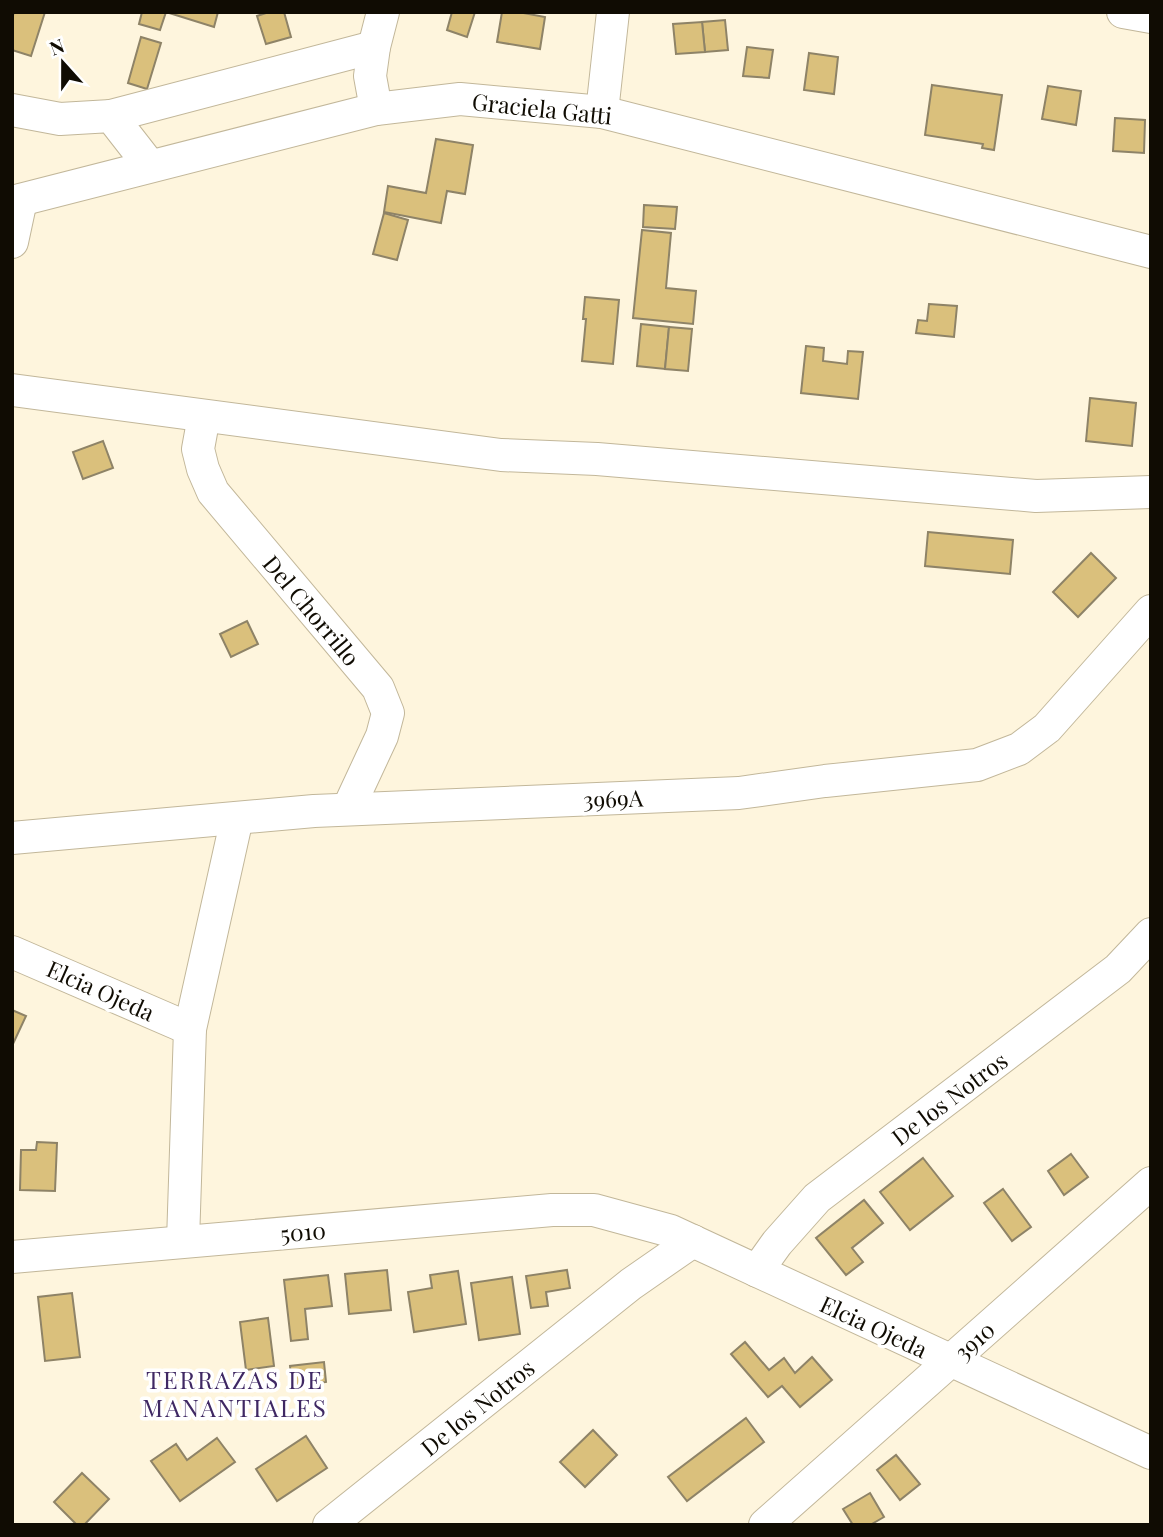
<svg xmlns="http://www.w3.org/2000/svg" width="1163" height="1537" font-family="'Playfair Display',serif">
	<rect width="100%" height="100%" fill="#fef5dd"/>
	<g fill="#dac07c" stroke="#8e8367" stroke-width="2">
		<polygon points="14,12 45,12 31,56 12,50 12,19"/>
		<polygon points="142,12 166,12 160,30 139,24"/>
		<polygon points="166,12 218,12 214,27"/>
		<polygon points="269,12 284,12 291,37 266,44 257,16"/>
		<polygon points="452,12 475,12 467,37 447,30"/>
		<polygon points="502,12 518,12 545,17 540,49 497,42"/>
		<polygon points="725,20 728,50 705,52 702,22"/>
		<polygon points="702,22 705,52 676,54 673,24"/>
		<polygon points="141,37 161,43 147,89 128,83"/>
		<polygon points="747,47 773,50 769,78 743,76"/>
		<polygon points="809,53 838,57 834,94 804,90"/>
		<polygon points="932,85 1002,95 994,150 982,148 983,144 925,135"/>
		<polygon points="1048,86 1081,91 1076,125 1042,119"/>
		<polygon points="1115,118 1145,120 1144,153 1113,151"/>
		<polygon points="436,139 473,145 465,194 447,191 441,223 384,212 388,186 426,193"/>
		<polygon points="644,205 677,207 675,229 643,227"/>
		<polygon points="384,213 408,220 397,260 373,254"/>
		<polygon points="642,230 671,233 666,288 696,291 693,324 633,318"/>
		<polygon points="585,297 619,300 613,364 582,361 586,319 583,319"/>
		<polygon points="929,304 957,306 954,337 916,333 918,320 927,321"/>
		<polygon points="641,324 669,327 665,369 637,366"/>
		<polygon points="669,327 692,329 688,371 665,369"/>
		<polygon points="806,346 824,348 823,361 847,364 848,351 863,352 858,399 801,393"/>
		<polygon points="1090,398 1136,403 1132,446 1086,441"/>
		<polygon points="103,441 113,468 83,479 73,452"/>
		<polygon points="928,532 1013,540 1010,574 925,566"/>
		<polygon points="1091,553 1116,578 1078,617 1053,592"/>
		<polygon points="247,621 258,644 231,657 220,634"/>
		<polygon points="12,1010 26,1016 12,1046"/>
		<polygon points="37,1142 57,1143 55,1191 20,1190 21,1150 36,1150"/>
		<polygon points="1071,1154 1088,1177 1064,1195 1048,1171"/>
		<polygon points="923,1158 953,1196 910,1230 880,1192"/>
		<polygon points="1003,1189 1031,1227 1012,1241 984,1203"/>
		<polygon points="864,1200 883,1223 852,1248 863,1262 846,1275 816,1238"/>
		<polygon points="387,1270 391,1310 349,1314 345,1274"/>
		<polygon points="567,1270 570,1288 546,1292 548,1306 531,1308 526,1276"/>
		<polygon points="458,1271 466,1324 414,1332 408,1292 432,1288 430,1275"/>
		<polygon points="328,1275 332,1306 305,1309 308,1339 291,1341 284,1280"/>
		<polygon points="512,1277 520,1334 479,1340 471,1283"/>
		<polygon points="72,1293 80,1357 45,1361 38,1297"/>
		<polygon points="268,1318 274,1366 246,1370 240,1322"/>
		<polygon points="745,1342 769,1370 784,1358 795,1373 812,1357 832,1380 800,1407 782,1386 768,1397 731,1354"/>
		<polygon points="324,1362 326,1382 292,1387 290,1366"/>
		<polygon points="746,1418 764,1442 687,1501 668,1477"/>
		<polygon points="593,1430 617,1455 585,1487 560,1462"/>
		<polygon points="306,1436 327,1468 277,1501 256,1469"/>
		<polygon points="217,1438 235,1462 180,1501 151,1461 176,1444 187,1460"/>
		<polygon points="896,1455 920,1484 900,1500 877,1470"/>
		<polygon points="82,1473 109,1499 84,1525 77,1525 54,1502"/>
		<polygon points="870,1493 884,1517 870,1525 853,1525 843,1509"/>
	</g>
	<g fill="none" stroke-linecap="round" stroke-linejoin="round">
		<defs>
			<g id="minor">
				<polyline points="1123,12 1151,17"/>
				<polyline points="376,109 370,76 374,47 383,12"/>
				<polyline points="12,110 60,119 111,116 150,166"/>
				<polyline points="602,112 613,12"/>
				<polyline points="111,116 374,47"/>
				<polyline points="12,202 376,109 460,99 602,112 1151,252"/>
				<polyline points="12,242 21,200"/>
				<polyline points="12,390 501,455 597,459 1036,496 1151,492"/>
				<polyline points="204,416 198,449 203,469 213,492 378,688 388,713 382,736 348,809"/>
				<polyline points="12,838 314,811 739,793 825,781 977,765 1019,749 1047,728 1151,611"/>
				<polyline points="12,952 190,1029"/>
				<polyline points="183,1241 190,1029 237,818"/>
				<polyline points="12,1257 552,1210 594,1210 671,1231 1151,1453"/>
				<polyline points="757,1271 777,1243 817,1198 1118,969 1151,934"/>
				<polyline points="329,1525 631,1284 693,1241"/>
				<polyline points="765,1525 1151,1183"/>
			</g>
		</defs>
		<use href="#minor" stroke="#c2b79a" stroke-width="34"/>
		<use href="#minor" stroke="#fff" stroke-width="32"/>
	</g>
	<g text-anchor="middle" dominant-baseline="central" stroke-width="7" stroke-linejoin="round" paint-order="stroke">
		<g font-size="23" fill="#100c03" stroke="#fff">
			<text transform="translate(542 108) rotate(6)">Graciela Gatti</text>
			<text transform="translate(312 610) rotate(50)">Del Chorrillo</text>
			<text transform="translate(613 798) rotate(-2)">3969A</text>
			<text transform="translate(101 990) rotate(24)">Elcia Ojeda</text>
			<text transform="translate(949 1098) rotate(-37)">De los Notros</text>
			<text transform="translate(303 1231) rotate(-5)">5010</text>
			<text transform="translate(874 1326) rotate(25)">Elcia Ojeda</text>
			<text transform="translate(974 1340) rotate(-42)">3910</text>
			<text transform="translate(477 1407) rotate(-39)">De los Notros</text>
		</g>
		<g font-size="24" letter-spacing="2" fill="#3f2863" stroke="#fff">
			<text x="235" y="1379">TERRAZAS DE<tspan x="235" dy="28">MANANTIALES</tspan></text>
		</g>
	</g>
	<rect width="1163" height="1537" fill="none" stroke="#100c03" stroke-width="28"/>
	<g transform="translate(63 63) rotate(339)" stroke="#ffffff" stroke-width="5" paint-order="stroke">
	<path d="M0-5L12 26L0 18L-12 26Z" fill="#100c03"/>
	<text y="-10" font-size="19" font-weight="bold" text-anchor="middle" fill="#100c03">N</text>
	</g>
</svg>
